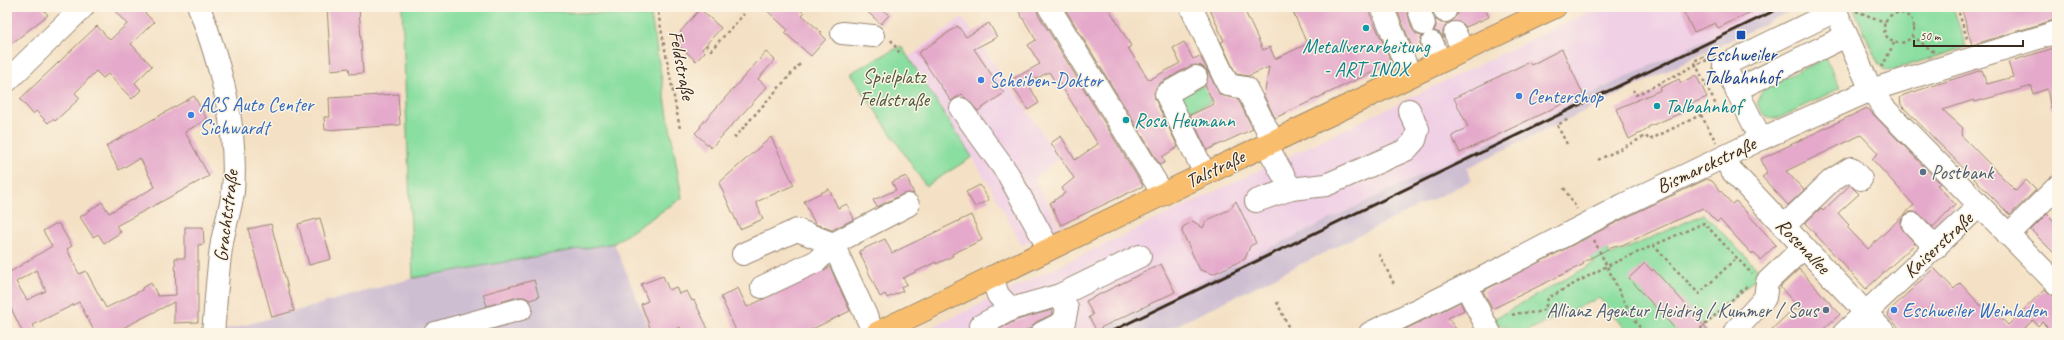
<svg xmlns="http://www.w3.org/2000/svg" width="2064" height="340" font-family="Caveat,sans-serif">
	<rect width="100%" height="100%" fill="#fcf5e5"/>
	<filter id="ink" filterUnits="userSpaceOnUse"><feTurbulence type="fractalNoise" baseFrequency=".025" numOctaves="2"/><feDisplacementMap in="SourceGraphic" scale="8" xChannelSelector="R" yChannelSelector="G"/><feConvolveMatrix kernelMatrix="1 2 1 2 8 2 1 2 1" color-interpolation-filters="sRGB"/></filter>
	<filter id="wash" filterUnits="userSpaceOnUse"><feTurbulence type="fractalNoise" baseFrequency=".012" numOctaves="4" result="noise"/><feDisplacementMap in="SourceGraphic" scale="16" xChannelSelector="R" yChannelSelector="G"/><feGaussianBlur stdDeviation="0.9" result="paint"/><feColorMatrix in="noise" values="0 0 0 0 0 0 0 0 0 0 0 0 0 0 0 0 0 1.4 0 .05"/><feComposite in="paint" operator="in"/></filter>
	<g filter="url(#wash)">
		<rect width="100%" height="100%" fill="#f4e1c5"/>
		<g fill="#f0d0e5">
			<polygon points="1599,7 1774,7 1460,156 1095,333 920,333"/>
			<polygon points="962,17 1060,159 1034,178 1060,228 1022,246 990,186 909,57"/>
		</g>
		<g fill="#cebed2">
			<polygon points="1774,7 1799,7 1467,168 1472,180 1161,333 1095,333 1460,156"/>
			<polygon points="614,243 651,333 224,333 224,331 413,278"/>
		</g>
		<g fill="#8adea0" stroke="#62845f">
			<polygon points="402,7 465,7 651,16 682,198 614,243 413,278"/>
			<polygon points="1853,7 1953,7 1966,47 1890,71 1883,69 1878,63"/>
			<polygon points="901,46 972,157 926,186 850,73"/>
			<path d="M1826 58 1840 88 1779 118C1766 119 1759 113 1757 101L1764 88Z"/>
			<polygon points="1203,85 1211,102 1182,114 1175,98"/>
			<polygon points="1704,214 1761,273 1696,333 1629,333 1599,298 1522,333 1490,321 1594,263 1577,229 1594,220 1610,256"/>
		</g>
		<g id="blocks">
			<g fill="#e5aacb" fill-rule="evenodd">
				<polygon points="15,7 41,7 48,15 7,47 7,14"/>
				<polygon points="111,7 139,7 154,22 131,44 152,66 135,83 141,90 132,99 108,74 103,78 96,71 75,93 80,98 55,121 53,119 48,123 36,111 33,114 20,99 97,26 110,40 127,24"/>
				<polygon points="327,7 359,7 363,73 350,74 349,68 331,70"/>
				<polygon points="763,7 797,7 804,13 802,15 821,32 821,34 826,39 811,56 785,33 788,30"/>
				<polygon points="862,7 880,7 889,15 881,24"/>
				<polygon points="1016,7 1037,7 1038,14 1143,186 1061,225 1050,203 1065,193 1062,188 1074,178 1051,143 1061,136 1075,160 1098,144 1064,90 1058,81 1056,83 1049,72 1028,83 1039,103 1028,110 1009,81 1040,64 1028,45 1036,40"/>
				<polygon points="1064,7 1108,7 1131,46 1128,48 1149,80 1180,63 1173,48 1184,42 1193,59 1200,56 1220,95 1238,99 1253,129 1207,150 1190,115 1214,104 1205,85 1208,77 1207,71 1202,66 1196,65 1190,66 1160,83 1154,93 1155,99 1178,147 1162,157 1165,162 1160,165"/>
				<polygon points="1209,7 1243,7 1263,50 1270,47 1275,59 1307,44 1291,7 1367,7 1392,63 1275,118 1264,96 1269,67 1248,76 1236,74 1221,42 1224,41"/>
				<polygon points="1396,7 1406,7 1412,29 1416,34 1422,36 1420,42 1421,49 1414,52"/>
				<polygon points="1457,7 1484,7 1489,17 1466,27 1462,23 1451,21 1457,15"/>
				<polygon points="1681,7 1761,7 1718,28 1715,23 1694,32"/>
				<polygon points="1961,7 2057,7 2057,19 1972,45"/>
				<polygon points="700,9 721,28 702,49 705,52 696,61 675,42 682,34 680,32"/>
				<polygon points="1435,19 1441,23 1448,23 1443,31 1443,38 1440,33 1434,31 1436,26"/>
				<polygon points="989,23 997,37 974,49 1004,93 978,111 962,94 951,101 918,53 958,26 966,37"/>
				<polygon points="2057,47 2057,109 2051,109 2047,89 2033,94 2032,86 1975,102 1974,100 1943,110 1963,128 1961,135 2016,191 2026,180 2036,190 2010,215 1901,105 1900,98 1904,95 1982,70 1987,84 2013,77 2008,62"/>
				<polygon points="1562,49 1583,94 1460,153 1452,136 1468,127 1454,98 1529,62 1531,65"/>
				<polygon points="766,52 775,60 758,79 767,87 711,148 695,133 701,127 700,126"/>
				<polygon points="1696,75 1707,97 1691,104 1693,108 1648,127 1648,129 1629,139 1616,109 1661,90 1660,88 1679,79 1681,83"/>
				<polygon points="398,94 400,125 325,130 324,117 330,117 329,98"/>
				<polygon points="194,96 207,119 185,132 209,176 116,226 121,232 104,243 98,234 93,237 80,217 102,202 109,213 155,187 140,158 119,170 106,146"/>
				<polygon points="1867,108 1940,183 1937,185 1955,204 1933,227 1917,212 1910,212 1905,215 1901,220 1901,227 1915,244 1866,289 1805,223 1821,208 1823,211 1850,185 1859,194 1838,213 1849,225 1847,227 1868,249 1914,205 1872,159 1878,153 1861,135 1786,171 1804,190 1788,205 1762,177 1767,173 1761,159"/>
				<polygon points="771,137 794,185 756,202 763,219 740,229 719,183"/>
				<polygon points="906,176 914,194 909,193 903,194 877,207 873,200 896,190 892,182"/>
				<polygon points="1707,179 1712,181 1732,204 1736,201 1776,245 1760,260 1753,252 1752,254 1720,220 1717,222 1703,208 1618,247 1617,246 1608,249 1583,262 1584,264 1492,309 1483,291 1629,216"/>
				<polygon points="980,185 989,200 975,207 966,192"/>
				<polygon points="829,189 838,208 847,204 854,219 832,230 815,224 804,201"/>
				<polygon points="1236,201 1256,243 1250,246 1245,259 1213,274 1200,270 1182,232 1183,227 1193,221 1203,228 1206,221 1230,209"/>
				<polygon points="2047,214 2057,224 2057,256 2031,230"/>
				<polygon points="971,215 982,240 952,254 953,256 936,264 936,262 903,278 907,284 901,287 903,291 887,298 885,294 880,297 859,251 885,239 892,253"/>
				<polygon points="320,218 331,259 309,265 298,224"/>
				<path d="M55 224H59L72 246 67 249 79 274 86 271 106 308 142 290V288L151 283 158 296 176 295 175 258H185V227H203L204 244 198 245V322L174 323V302L113 333H95L79 302 33 325 37 333H23L7 300V267L10 272 52 246 43 231ZM36 270 46 291 27 300 16 282Z"/>
				<polygon points="271,224 294,311 272,317 248,229"/>
				<polygon points="1645,263 1652,271 1653,269 1679,297 1710,333 1679,333 1629,278"/>
				<polygon points="1161,264 1175,292 1096,330 1089,317 1093,315 1086,301"/>
				<polygon points="830,267 850,311 804,333 737,333 721,297 738,288 747,307"/>
				<polygon points="1934,268 1954,289 1960,283 1983,308 1988,304 2008,325 2045,289 2057,299 2057,333 2053,333 2042,322 2038,326 2033,320 2020,333 1904,333 1888,316 1889,311"/>
				<polygon points="1799,269 1840,314 1819,333 1768,333 1792,310 1800,309 1780,287"/>
				<polygon points="663,276 669,290 676,287 679,294 687,291 692,301 694,300 710,333 683,333 680,327 669,333 652,333 641,304 648,301 641,284"/>
				<polygon points="534,280 539,297 530,300 524,297 518,297 487,306 483,294"/>
				<polygon points="1460,302 1464,310 1448,318 1459,333 1398,333"/>
				<polygon points="1052,310 1053,314 1036,322 1031,328 1021,333 996,333 996,331 1017,320"/>
			</g>
		</g>
	</g>
	<g filter="url(#ink)">
		<use href="#blocks" fill-opacity="0" stroke="#988672" stroke-width="1"/>
		<g fill="none" stroke-linecap="round" stroke-linejoin="round">
			<defs>
				<g id="minor">
					<path d="M199 7C221 66 238 128 233 191 231 208 225 225 222 242 217 272 216 303 213 333"/>
					<polyline points="1049,7 1163,194"/>
					<polyline points="1191,7 1228,85 1246,88 1273,141"/>
					<polyline points="1382,7 1410,75"/>
					<polyline points="1418,7 1424,24"/>
					<polyline points="1444,7 1445,11"/>
					<polyline points="1834,7 1871,90 1885,109 2057,284"/>
					<polyline points="842,33 873,36"/>
					<polyline points="1455,33 1463,51"/>
					<polyline points="1432,43 1440,61"/>
					<polyline points="1196,77 1166,94 1205,174"/>
					<polyline points="7,81 83,7"/>
					<polyline points="1736,90 1846,36"/>
					<polyline points="961,109 1008,174 1049,249"/>
					<polyline points="1761,139 1724,65 1835,11"/>
					<polyline points="1266,144 1291,189"/>
					<polyline points="1724,157 1731,170 1885,333"/>
					<polyline points="1256,201 1291,189 1326,185 1406,150 1415,140 1418,129 1409,110"/>
					<polyline points="1913,224 1936,248"/>
					<polyline points="1784,226 1832,180 1851,168 1861,179"/>
					<polyline points="2008,235 2057,187"/>
					<polyline points="743,254 797,230 833,244 874,333"/>
					<polyline points="992,277 998,295 1011,309 1060,295 1140,256"/>
					<polyline points="1466,286 1490,333"/>
					<polyline points="762,287 817,261 833,244 908,205"/>
					<polyline points="1735,331 1765,298 1767,282 1804,247"/>
					<polyline points="435,333 521,309"/>
					<polyline points="984,333 980,326 1011,309"/>
					<polyline points="1042,333 1064,322 1067,308 1060,295"/>
					<polyline points="1370,333 1506,266 1623,205 1761,139 1871,90 2057,32"/>
					<polyline points="1844,333 1979,206"/>
				</g>
				<polyline id="major" points="877,333 1163,194 1555,7"/>
			</defs>
			<use href="#minor" stroke="#988672" stroke-width="24"/>
			<use href="#major" stroke="#988672" stroke-width="24"/>
			<g stroke="#988672" stroke-width="2.5" stroke-dasharray="3 3" stroke-linecap="butt">
				<polyline points="657,7 680,129"/>
				<polyline points="1957,7 1968,41"/>
				<polyline points="229,8 231,7"/>
				<polyline points="1856,11 1885,22"/>
				<circle cx="1899" cy="28" r="15"/>
				<polyline points="1912,36 1934,52"/>
				<polyline points="891,40 901,55"/>
				<polyline points="706,45 711,50 744,14"/>
				<polyline points="1707,60 1696,65 1694,61 1709,54"/>
				<polyline points="1882,67 1894,43"/>
				<polyline points="1701,115 1716,142"/>
				<polyline points="734,138 800,64"/>
				<polyline points="1567,144 1557,125 1569,119"/>
				<polyline points="1598,160 1646,136 1649,140 1717,107 1696,65 1636,95 1633,90"/>
				<polyline points="1564,188 1577,209"/>
				<polyline points="1594,240 1625,303 1643,333"/>
				<polyline points="1653,245 1699,294 1736,258"/>
				<polyline points="1379,254 1395,286"/>
				<polyline points="1277,302 1291,333"/>
				<path d="M1512 315C1525 310 1532 316 1545 309L1548 298 1607 266 1704 223 1752 274"/>
				<polyline points="1696,333 1748,285"/>
			</g>
			<use href="#minor" stroke="#fff" stroke-width="22"/>
			<use href="#major" stroke="#f9be6d" stroke-width="22"/>
			<polyline stroke="#3b2a1e" stroke-width="3" points="1108,333 1782,7"/>
		</g>
	</g>
	<g fill="#0f9aa8" stroke="#fcf5e5" stroke-width="1.5">
		<circle cx="1366" cy="28" r="4"/>
		<circle cx="1657" cy="106" r="4"/>
		<circle cx="1126" cy="120" r="4"/>
	</g>
	<rect fill="#1a4fb4" stroke="#fcf5e5" stroke-width="1.5" x="1736" y="30" width="10" height="10" rx="2"/>
	<g fill="#3f7fe0" stroke="#fcf5e5" stroke-width="1.5">
		<circle cx="981" cy="80" r="4"/>
		<circle cx="1519" cy="96" r="4"/>
		<circle cx="191" cy="115" r="4"/>
		<circle cx="1894" cy="310" r="4"/>
	</g>
	<g fill="#5c6f8a" stroke="#fcf5e5" stroke-width="1.5">
		<circle cx="1923" cy="172" r="4"/>
		<circle cx="1826" cy="310" r="4"/>
	</g>
	<g text-anchor="middle" dominant-baseline="central" stroke-width="3" stroke-linejoin="round" paint-order="stroke">
		<g font-size="20" fill="#0d838f" stroke="#fcf5e5" text-anchor="start">
			<text x="1366" y="46" text-anchor="middle">Metallverarbeitung<tspan x="1366" dy="23">- ART INOX</tspan></text>
			<text x="1665" y="106">Talbahnhof</text>
			<text x="1134" y="120">Rosa Heumann</text>
		</g>
		<g font-size="20" fill="#164399" stroke="#fcf5e5">
			<text x="1741" y="54">Eschweiler<tspan x="1741" dy="23">Talbahnhof</tspan></text>
		</g>
		<g font-size="20" fill="#3b2a1e" stroke="#fcf5e5">
			<text transform="translate(682 65) rotate(79)">Feldstraße</text>
			<text transform="translate(1706 165) rotate(-25)">Bismarckstraße</text>
			<text transform="translate(1215 169) rotate(-26)">Talstraße</text>
			<text transform="translate(226 216) rotate(-83)">Grachtstraße</text>
			<text transform="translate(1938 245) rotate(-43)">Kaiserstraße</text>
			<text transform="translate(1803 246) rotate(46)">Rosenallee</text>
		</g>
		<g font-size="20" fill="#4f573e" stroke="#fcf5e5">
			<text x="894" y="76">Spielplatz<tspan x="894" dy="23">Feldstraße</tspan></text>
		</g>
		<g font-size="20" fill="#366cbe" stroke="#fcf5e5" text-anchor="start">
			<text x="989" y="80">Scheiben-Doktor</text>
			<text x="1527" y="96">Centershop</text>
			<text x="199" y="104">ACS Auto Center<tspan x="199" dy="23">Sichwardt</tspan></text>
			<text x="1902" y="310">Eschweiler Weinladen</text>
		</g>
		<g font-size="20" fill="#4e5e75" stroke="#fcf5e5" text-anchor="start">
			<text x="1931" y="172">Postbank</text>
			<text x="1818" y="310" text-anchor="end">Allianz Agentur Heidrig / Kummer / Sous</text>
		</g>
	</g>
	<rect width="2064" height="340" fill="none" stroke="#fcf5e5" stroke-width="24"/>
	<path d="M1914 40v6h109v-6" fill="none" stroke="#3b2a1e" stroke-width="2"/>
	<text x="1920" y="40" font-size="12" fill="#3b2a1e" stroke="#fcf5e5" stroke-width="3" paint-order="stroke">50 m</text>
</svg>
